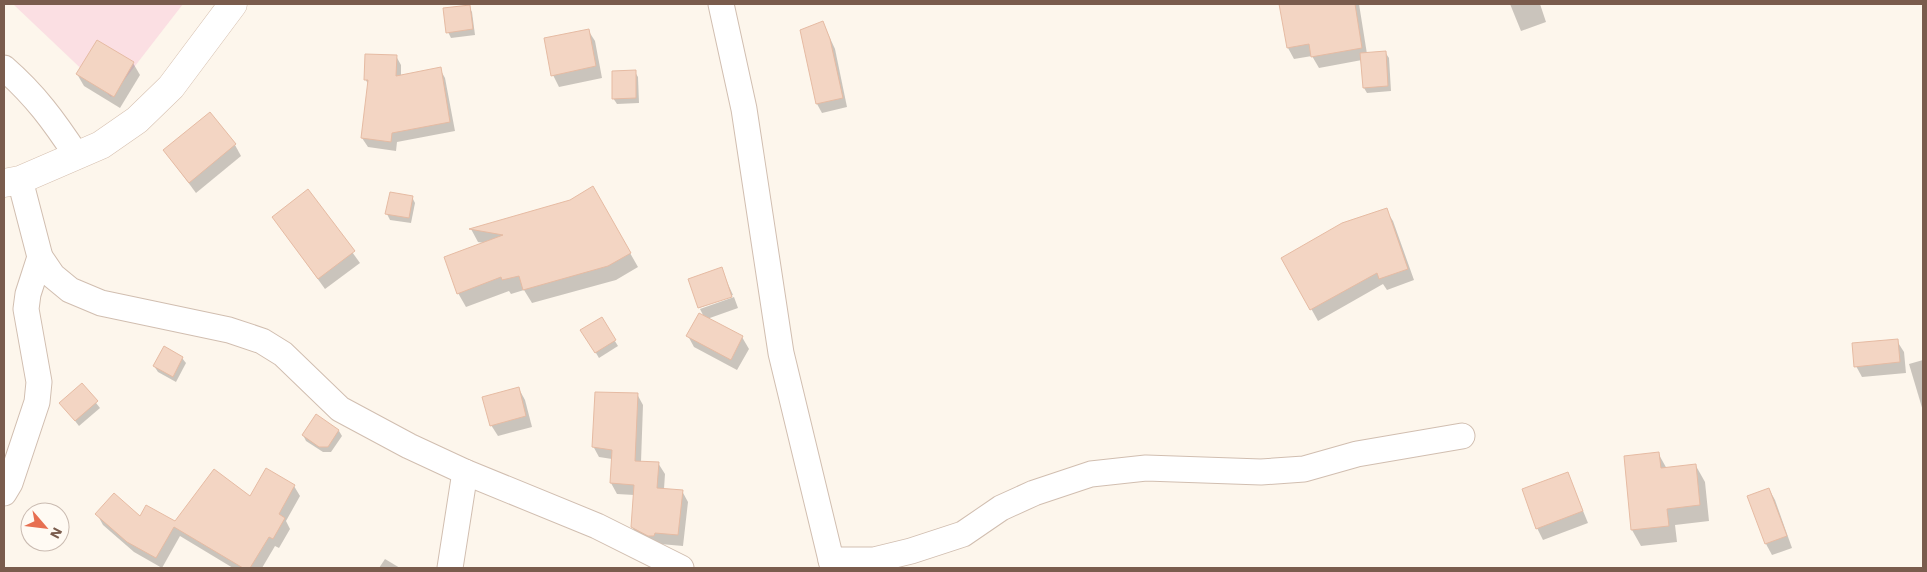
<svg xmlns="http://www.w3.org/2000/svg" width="1927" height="572" font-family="'Work Sans',sans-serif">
	<rect width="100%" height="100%" fill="#fdf6ec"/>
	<polygon fill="#fbdfe3" points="13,4 183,4 111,97"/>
	<g fill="#0003">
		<polygon points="1277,4 1359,4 1367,54 1385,52 1389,58 1391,91 1367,93 1364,88 1362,60 1319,68 1312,56 1294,59 1288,48 1280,5"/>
		<polygon points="1510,4 1540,4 1546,22 1521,31"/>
		<polygon points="469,7 472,12 475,35 451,38 448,32"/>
		<polygon points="823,23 835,49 847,107 822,113 817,104"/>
		<polygon points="588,30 595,41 602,78 559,87 553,75"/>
		<polygon points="97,41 133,63 140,75 120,108 84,86 77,74"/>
		<polygon points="396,56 401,65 401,76 440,69 445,78 455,131 397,142 396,151 368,147 362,138 369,85 365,79"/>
		<polygon points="635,72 638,77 639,103 617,104 613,98"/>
		<polygon points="235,145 241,156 196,193 164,150"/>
		<polygon points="593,188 638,267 616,280 532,303 524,290 511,294 509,291 466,307 458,293 484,243 478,242 471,229 570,201"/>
		<polygon points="308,191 360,263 325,289 273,217"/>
		<polygon points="412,197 415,203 411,223 390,220 387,214"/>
		<polygon points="1386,210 1393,221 1414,280 1387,290 1383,284 1318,321 1283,258"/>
		<polygon points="721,269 733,295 699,308 689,280"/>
		<polygon points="734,297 738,308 707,319 742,337 749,349 737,370 694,347 688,336 704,317 700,309"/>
		<polygon points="601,319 618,346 599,358 582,330"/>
		<polygon points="1897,341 1904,352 1906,373 1862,377 1856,366"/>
		<polygon points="182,358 186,363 176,382 158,372 154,366"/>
		<polygon points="1923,360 1923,411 1909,364"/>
		<polygon points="82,385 100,408 79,426 61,403"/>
		<polygon points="519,389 525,400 532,427 498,436 491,425"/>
		<polygon points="637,394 643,405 641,462 658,463 665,474 664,489 682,491 688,502 683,546 660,544 639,538 632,527 634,495 617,494 611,483 612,459 599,457 593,446"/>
		<polygon points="339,431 342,436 331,452 323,452 306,441 303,435"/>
		<polygon points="1658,453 1667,469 1696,466 1705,482 1709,521 1675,525 1677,542 1641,546 1632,530 1625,457"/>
		<polygon points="1568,474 1588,523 1543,540 1537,528"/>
		<polygon points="294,486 300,496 286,521 290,529 279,548 275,546 262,568 233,568 180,536 162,568 134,552 103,525 97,514 175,523"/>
		<polygon points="1769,489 1775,500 1792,548 1772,555 1766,544 1749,497"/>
		<polygon points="385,559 400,568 379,568"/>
	</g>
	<g fill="#f3d5c3" stroke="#e6bba3">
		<polygon points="1279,4 1355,4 1362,48 1311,57 1309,44 1287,48"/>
		<polygon points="470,5 473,29 446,33 443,8"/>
		<polygon points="823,21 830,39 843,98 816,104 800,30"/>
		<polygon points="589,29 596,66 551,76 544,38"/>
		<polygon points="97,40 134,62 114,97 76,74"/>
		<polygon points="1386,51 1388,86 1363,88 1360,53"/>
		<polygon points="365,54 397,55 396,76 441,67 450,122 392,133 391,142 361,138 368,80 364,80"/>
		<polygon points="636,70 636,98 612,99 612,71"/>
		<polygon points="210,112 236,144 189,183 163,150"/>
		<polygon points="593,186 631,253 608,266 523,290 519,276 502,280 501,277 457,294 444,257 503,235 469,229 570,200"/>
		<polygon points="308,189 355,251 318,279 272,217"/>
		<polygon points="390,192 413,196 409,218 385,214"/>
		<polygon points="1387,208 1408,269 1379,279 1377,273 1310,310 1281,258 1342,223"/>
		<polygon points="722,267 732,297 698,308 688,279"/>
		<polygon points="699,313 743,336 731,360 686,336"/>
		<polygon points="602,317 616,340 595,353 580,330"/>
		<polygon points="1898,339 1900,362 1854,367 1852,343"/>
		<polygon points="164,346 183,357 173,377 153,366"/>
		<polygon points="82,383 98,401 75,421 59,403"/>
		<polygon points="519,387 526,416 490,426 482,397"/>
		<polygon points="595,392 638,393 635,461 659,462 657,488 683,490 678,535 655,533 654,536 648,536 631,527 634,485 610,483 612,450 592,447"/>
		<polygon points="316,414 339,430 328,447 319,447 302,435"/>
		<polygon points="1659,452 1661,468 1696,464 1700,505 1667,509 1669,526 1631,530 1624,456"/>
		<polygon points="266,468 295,485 279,514 285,518 273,539 269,537 250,568 243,568 174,527 156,558 127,542 95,514 114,493 140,516 146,505 175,521 214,469 250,496"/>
		<polygon points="1568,472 1583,511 1536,529 1522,489"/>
		<polygon points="1769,488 1787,536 1765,544 1747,496"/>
	</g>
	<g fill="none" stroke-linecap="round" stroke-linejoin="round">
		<defs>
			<g id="street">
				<polyline points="721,4 744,109 781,353 833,568"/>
				<path d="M4 68C35 95 54 121 77 156"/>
				<polyline points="20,180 40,257 53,276 70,290 101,303 229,330 262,341 283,354 340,409 409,446 465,472 597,526 681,568"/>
				<polyline points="4,493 10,483 37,402 39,382 26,309 28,294 40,257"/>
				<polyline points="831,560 874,560 911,551 963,534 1001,508 1034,493 1091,474 1146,468 1261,472 1304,469 1357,454 1462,436"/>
				<polyline points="450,568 465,472"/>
			</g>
			<polyline id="secondary" points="4,183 20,180 101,145 137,120 171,87 233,4"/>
		</defs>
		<use href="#street" stroke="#d1beb0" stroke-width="27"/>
		<use href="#secondary" stroke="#d6c0b0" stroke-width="29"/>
		<use href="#street" stroke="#fff" stroke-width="25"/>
		<use href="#secondary" stroke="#fff" stroke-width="28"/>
	</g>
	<rect width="1927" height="572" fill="none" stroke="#7a5c4d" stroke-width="10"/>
	<g transform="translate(45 527) rotate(118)"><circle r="24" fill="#fffaf3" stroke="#cabbb1"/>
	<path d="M0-4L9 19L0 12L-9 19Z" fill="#e76f51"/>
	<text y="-8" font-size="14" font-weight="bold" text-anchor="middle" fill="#7a5c4d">N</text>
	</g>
</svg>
